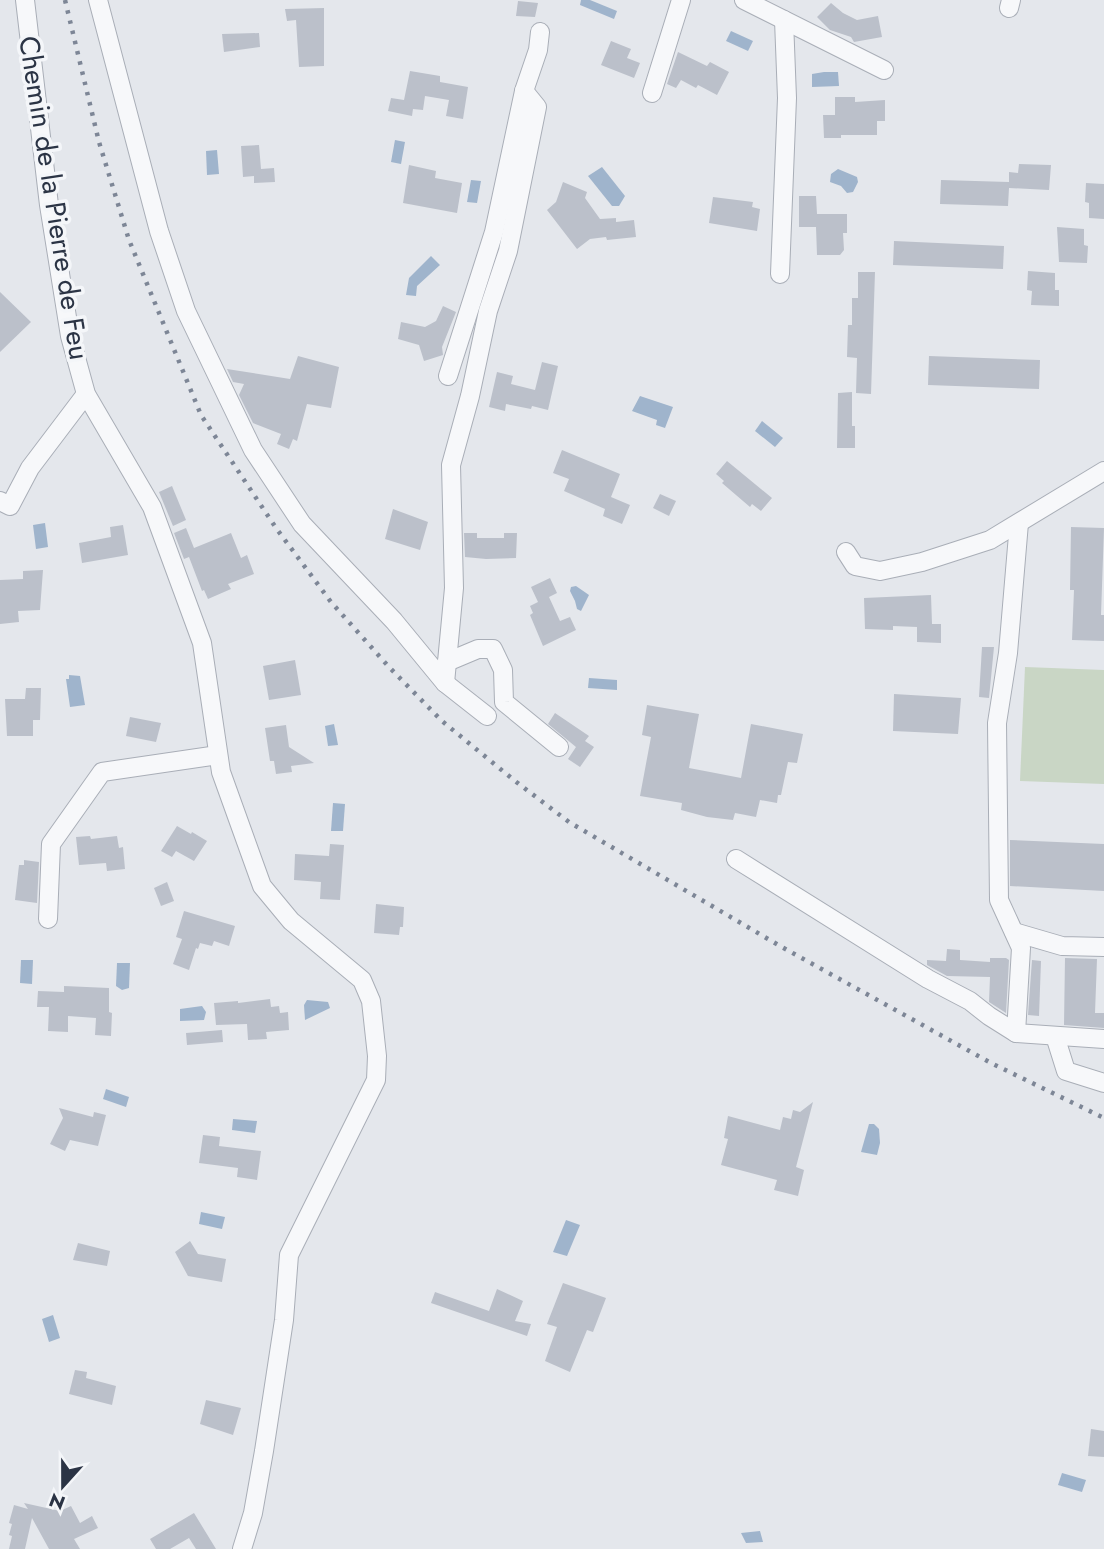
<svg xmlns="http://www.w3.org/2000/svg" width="1104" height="1549" font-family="Jost,sans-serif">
	<rect width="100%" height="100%" fill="#e4e7ec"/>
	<polygon fill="#c9d6c5" points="1025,667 1104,670 1104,784 1020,781"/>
	<g fill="#9fb4cc">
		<polygon points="581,0 590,0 617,11 614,19 580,5"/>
		<polygon points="731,31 753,41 748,51 726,41"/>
		<polygon points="824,72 838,72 839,86 812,87 812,74"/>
		<polygon points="395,140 405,142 401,164 391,162"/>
		<polygon points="217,150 219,174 207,175 206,151"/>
		<polygon points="602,167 625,196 619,206 612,206 588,176"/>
		<polygon points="838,169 857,177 858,182 853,192 847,193 841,186 830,182 831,174"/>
		<polygon points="471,180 481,181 477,203 467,202"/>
		<polygon points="431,256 440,265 417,286 416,296 406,295 409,278"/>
		<polygon points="640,396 673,407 665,428 656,425 657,420 632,411"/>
		<polygon points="762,421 783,438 775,447 755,431"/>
		<polygon points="45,523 48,547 36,549 33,525"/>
		<polygon points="576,586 589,595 581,611 577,609 575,601 570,591 571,587"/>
		<polygon points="69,675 80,676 85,705 70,707 66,679 69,679"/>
		<polygon points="589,678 617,680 617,690 588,688"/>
		<polygon points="334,724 338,745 328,746 325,726"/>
		<polygon points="333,803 345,804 343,831 331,831"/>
		<polygon points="21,960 33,960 32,984 20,983"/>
		<polygon points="117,963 130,963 129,988 122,990 116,986"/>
		<polygon points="307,1000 328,1002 330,1008 305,1020 304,1005"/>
		<polygon points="202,1006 206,1012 204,1020 180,1021 180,1009"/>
		<polygon points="106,1089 129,1097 126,1107 103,1099"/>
		<polygon points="233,1119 257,1121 255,1133 232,1130"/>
		<polygon points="869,1124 874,1124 879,1129 880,1143 877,1155 861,1152"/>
		<polygon points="201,1212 225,1217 222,1229 199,1224"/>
		<polygon points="566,1220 580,1225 567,1256 553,1252"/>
		<polygon points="53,1315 60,1338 49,1342 42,1319"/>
		<polygon points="1062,1473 1086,1480 1082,1492 1058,1485"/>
		<polygon points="760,1531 763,1542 746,1543 741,1533"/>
	</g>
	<g fill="#bbc0ca">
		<polygon points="518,1 538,3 535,17 516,16"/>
		<polygon points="831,3 843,13 857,20 878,16 882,37 854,42 851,37 830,30 817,17"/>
		<polygon points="324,8 324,66 299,67 296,20 287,21 285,9"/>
		<polygon points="259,33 260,47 224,52 222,34"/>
		<polygon points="611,41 631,49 627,58 640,63 634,78 601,65"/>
		<polygon points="678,52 707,66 710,62 729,72 717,95 698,85 696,88 681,80 676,88 667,84"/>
		<polygon points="410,71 440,76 440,82 468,87 463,119 446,116 449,100 425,96 423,110 413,109 412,116 388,111 391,98 404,100"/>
		<polygon points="835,97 855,97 855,102 885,100 885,121 877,121 877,135 841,135 841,138 824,138 823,115 835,115"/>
		<polygon points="259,145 261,169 274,168 275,182 254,183 254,176 243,177 241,146"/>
		<polygon points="1019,164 1051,165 1049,190 1009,188 1008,206 940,204 941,180 1009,182 1009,172 1018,173"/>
		<polygon points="409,165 436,171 435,178 462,183 457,213 403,203"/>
		<polygon points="563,182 587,192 585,198 600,219 616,218 616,222 634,220 636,237 607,240 606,237 590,239 577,249 547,210 556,202"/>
		<polygon points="1086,183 1104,184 1104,219 1089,218 1089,203 1085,202"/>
		<polygon points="799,196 816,196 817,214 847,214 847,233 843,233 844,250 840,255 817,255 816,227 799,227"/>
		<polygon points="713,197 753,202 752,207 760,209 757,231 709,223"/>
		<polygon points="1057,227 1084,229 1084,245 1088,246 1087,263 1059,262"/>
		<polygon points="894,241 1004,246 1003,269 893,265"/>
		<polygon points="1028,271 1055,273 1055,290 1059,290 1059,306 1031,305 1032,291 1027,290"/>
		<polygon points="858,272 875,272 871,394 856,393 857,358 847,357 848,325 852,325 852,298 858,298"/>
		<polygon points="0,292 31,322 0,352"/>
		<polygon points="443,306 456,312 442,347 443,355 424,361 419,345 398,339 401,322 425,327 436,321"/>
		<polygon points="298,356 339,367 331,408 307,404 297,441 293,439 289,449 277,444 281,434 253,423 239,395 244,384 233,382 227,369 290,379"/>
		<polygon points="929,356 1040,360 1039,389 928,385"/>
		<polygon points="542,362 558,366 548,410 532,406 531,409 506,404 505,411 489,407 497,372 513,376 511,384 535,390"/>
		<polygon points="852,392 852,426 855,426 855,448 837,448 838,393"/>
		<polygon points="562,450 620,474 611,497 630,505 622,524 603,516 605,509 564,491 569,479 553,473"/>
		<polygon points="727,461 772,498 761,511 752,504 750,507 722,483 724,481 716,474"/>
		<polygon points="172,486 186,520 173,526 159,492"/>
		<polygon points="660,494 676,501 669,516 653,508"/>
		<polygon points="393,509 428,522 420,550 385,539"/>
		<polygon points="123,525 128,555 82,563 79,543 111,537 110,527"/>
		<polygon points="1071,527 1104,528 1101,615 1104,615 1104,641 1072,640 1074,590 1070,590"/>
		<polygon points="186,528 194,548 231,533 241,558 247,555 254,574 228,584 231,589 208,599 204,590 202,591 189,557 184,559 174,533"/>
		<polygon points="464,533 477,533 477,538 504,538 504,533 517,533 516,558 486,559 465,557"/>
		<polygon points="43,570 40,610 18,611 19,622 0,624 0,580 23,579 23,571"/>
		<polygon points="550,578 557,593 549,597 560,621 570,617 576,630 543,646 530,615 533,613 530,606 538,602 531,587"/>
		<polygon points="931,595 932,624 941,624 941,643 917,642 917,627 893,626 893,630 865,629 864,598"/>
		<polygon points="982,647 994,647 989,698 979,697"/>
		<polygon points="295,660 301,695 269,700 263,666"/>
		<polygon points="26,688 41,688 40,720 33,720 33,736 7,736 5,699 25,699"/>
		<polygon points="894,694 961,698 958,734 893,731"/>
		<polygon points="647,705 699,714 689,768 710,772 741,778 751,724 803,734 797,763 788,762 781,795 778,795 777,803 760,800 756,817 735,813 733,820 707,817 681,810 682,803 640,796 651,737 642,735"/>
		<polygon points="555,713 589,736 585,741 594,747 580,767 568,759 576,747 548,724"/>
		<polygon points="130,717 161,723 156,742 126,736"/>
		<polygon points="286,725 289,747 314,763 291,766 292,772 276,774 274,761 270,761 265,728"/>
		<polygon points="177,826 191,834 192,832 207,841 194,861 176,851 172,857 161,851"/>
		<polygon points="90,836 91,839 117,836 119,848 123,847 125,869 107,871 106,863 79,865 76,837"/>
		<polygon points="1010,840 1104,844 1104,891 1010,886"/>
		<polygon points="330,844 344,845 340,900 320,899 321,882 294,880 295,854 329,856"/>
		<polygon points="24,860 39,862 37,903 15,900 19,865 24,865"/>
		<polygon points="167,882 174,901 161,906 154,888"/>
		<polygon points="376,904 404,907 403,927 400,927 399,935 374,933"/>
		<polygon points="184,911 235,926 229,946 214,941 212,946 200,943 198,949 196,948 189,970 173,964 182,939 176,937"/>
		<polygon points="947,949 960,950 960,960 990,962 990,958 1006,958 1009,960 1006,1013 989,1002 990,977 947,976 927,965 927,960 946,961"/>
		<polygon points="1065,958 1097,959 1095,1013 1104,1013 1104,1028 1064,1025"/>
		<polygon points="1032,960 1041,961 1039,1016 1028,1015"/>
		<polygon points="64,986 109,988 109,1012 112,1013 111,1036 95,1035 96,1018 68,1016 68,1032 48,1031 49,1007 37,1007 38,991 64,992"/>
		<polygon points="270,999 271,1007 279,1006 280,1013 288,1012 289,1030 266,1032 267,1039 248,1040 247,1024 216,1025 214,1003 238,1001 238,1003"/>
		<polygon points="222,1030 223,1042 187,1045 186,1033"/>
		<polygon points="813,1102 796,1167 804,1170 798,1196 774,1190 777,1180 721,1165 728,1139 724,1138 728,1116 780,1130 783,1117 791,1119 793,1110 800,1112"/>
		<polygon points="59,1108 93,1117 94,1112 106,1115 98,1146 70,1140 65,1151 50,1144 63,1118"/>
		<polygon points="203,1135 220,1137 219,1146 261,1151 257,1180 237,1177 238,1168 199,1163"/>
		<polygon points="190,1241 198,1254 226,1259 222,1282 188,1276 175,1252"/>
		<polygon points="78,1243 110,1251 107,1266 73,1260"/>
		<polygon points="563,1283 606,1298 593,1332 587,1330 570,1372 545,1361 557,1327 547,1324"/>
		<polygon points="497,1289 523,1301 515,1321 531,1324 527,1336 431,1303 435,1292 489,1311"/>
		<polygon points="75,1370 87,1372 86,1378 116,1386 112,1405 69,1394"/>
		<polygon points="206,1400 241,1408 233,1435 200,1424"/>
		<polygon points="1091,1429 1104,1431 1104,1457 1088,1456"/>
		<polygon points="24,1503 60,1511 71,1506 80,1523 92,1516 98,1528 74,1539 80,1549 49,1549 32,1518 25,1549 9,1549 12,1536 9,1535 12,1524 9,1523 14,1505 28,1509"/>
		<polygon points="194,1513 216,1549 196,1549 189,1538 170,1549 156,1549 150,1539"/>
	</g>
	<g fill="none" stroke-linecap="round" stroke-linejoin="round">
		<defs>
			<g id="street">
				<polyline points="25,0 49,205 70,336 86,394 152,507 202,643 221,772 262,886 291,921 362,980 371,1001 377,1056 376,1080 289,1255 284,1320 264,1451 253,1513 242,1549"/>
				<polyline points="98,0 159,231 186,311 253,450 302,524 394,621 445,683 487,716"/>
				<polyline points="744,0 884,70"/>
				<polyline points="1009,8 1011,0"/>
				<polyline points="652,93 681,0"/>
				<polyline points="780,274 787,98 784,20"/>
				<polyline points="448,376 494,232 524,91 538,50 540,32"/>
				<polyline points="0,501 10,506 30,468 86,394"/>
				<polyline points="1019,523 1008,653 997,723 999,900 1021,948 1016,1033 1104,1039"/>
				<polyline points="846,552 855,566 880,571 922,562 990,540 1104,471"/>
				<polyline points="447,662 478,649 493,649 503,670 504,702 559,747"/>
				<polyline points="445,683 454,588 451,465 470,396 488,311 508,251 537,107 524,91"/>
				<polyline points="736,859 928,979 970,1001 989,1016 1016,1033"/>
				<polyline points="48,919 51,844 102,772 218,755"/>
				<polyline points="1014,932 1062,946 1104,947"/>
				<polyline points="1055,1036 1066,1071 1104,1083"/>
			</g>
		</defs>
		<use href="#street" stroke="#a9aeb7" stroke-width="20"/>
		<use href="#street" stroke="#f7f8fa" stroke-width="18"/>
		<polyline stroke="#7d8696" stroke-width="4.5" stroke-dasharray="3.5 7" stroke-linecap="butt" points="65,0 99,142 129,240 201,415 276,528 331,602 389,667 442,721 515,781 569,822 780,946 991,1063 1104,1118"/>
	</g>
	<g text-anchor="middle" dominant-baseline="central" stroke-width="7" stroke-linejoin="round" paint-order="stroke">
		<g font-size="28" fill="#2b3445" stroke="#f4f6f9">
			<text transform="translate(54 198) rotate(81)">Chemin de la Pierre de Feu</text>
		</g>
	</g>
	<g transform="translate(63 1486) rotate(201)" stroke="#f4f6f9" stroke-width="5" paint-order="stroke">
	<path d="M0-5L12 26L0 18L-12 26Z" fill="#2b3445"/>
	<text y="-10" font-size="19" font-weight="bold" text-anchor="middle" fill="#2b3445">N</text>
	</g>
</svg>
